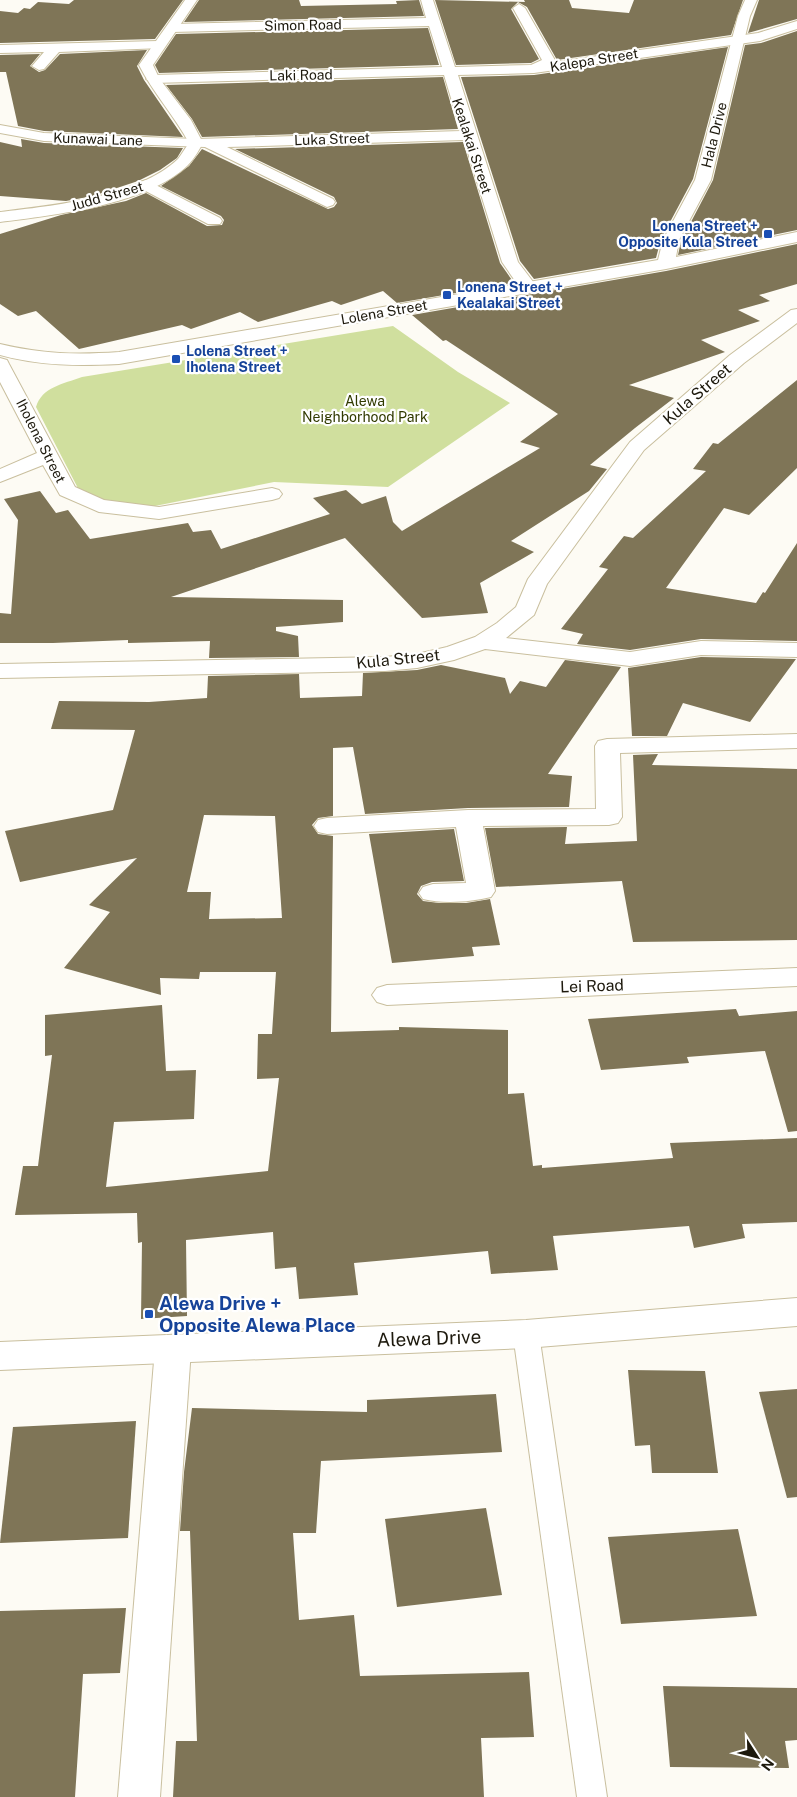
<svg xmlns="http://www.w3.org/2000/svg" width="797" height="1797" font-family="'Public Sans',sans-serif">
	<rect width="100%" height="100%" fill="#fdfbf4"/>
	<path fill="#d0df9e" d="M393 326 458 372 510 403 388 487 274 482 140 509 82 496 36 407C42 387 63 384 82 377Z"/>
	<g fill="#7f7557" fill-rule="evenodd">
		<polygon points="74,0 183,0 155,39 0,43 0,11 18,13 24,8 30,9 38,2 69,4"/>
		<polygon points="199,0 299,0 301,6 397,4 396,1 419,0 424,16 184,22"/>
		<polygon points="435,0 525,2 524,0 569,0 572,8 629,13 634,0 743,0 731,35 557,60 527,7 518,2 511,9 539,59 531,63 456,65"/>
		<polygon points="759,0 797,0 797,19 748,33"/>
		<polygon points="428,28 439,65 159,73 155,65 176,34"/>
		<polygon points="797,31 797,230 678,255 681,241 713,180 745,45 761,43"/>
		<polygon points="728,47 693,179 661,239 656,258 534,279 520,261 461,77 534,75"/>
		<polygon points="147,50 137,66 144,80 183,137 44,131 18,126 6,72 0,72 0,55 40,54 30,66 39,72 45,70 60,54"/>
		<polygon points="443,77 458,129 202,137 192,119 166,85"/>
		<polygon points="21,139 44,143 183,148 177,158 160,170 138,181 93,196 66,201 0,196 0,142 22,147"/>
		<polygon points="463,142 500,263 514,283 397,303 383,291 341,305 332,301 258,322 240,312 191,329 182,325 79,349 36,311 18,316 0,304 0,234 61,215 126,201 146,193 207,226 222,225 224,220 221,216 161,186 189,166 202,149 328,209 334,207 337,203 334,197 235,149"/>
		<polygon points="797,244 797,284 759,295 770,301 738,310 760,321 701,340 725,352 629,385 674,398 635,428 590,465 607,469 589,491 511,541 534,552 480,583 488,613 422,618 345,538 171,597 343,600 343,622 276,627 276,631 298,636 299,657 209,658 210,641 128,643 128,640 53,643 0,643 0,613 11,614 18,520 4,499 40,491 56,513 68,510 90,539 188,523 193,532 211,530 221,549 330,514 313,498 346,490 362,504 386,496 393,522 402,531 540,448 520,442 558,414 446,340 443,341 412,315 666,271"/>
		<polygon points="797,380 797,468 749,515 724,508 666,588 756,603 763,592 765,593 797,543 797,641 701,639 630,650 577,644 583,634 561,629 608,569 599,567 624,536 633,538 706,471 693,469 713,443 718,444"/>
		<polygon points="701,657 796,659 750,722 683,703 667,736 632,736 628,668"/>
		<path d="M565 660 621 667 548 774 572 776 569 807 468 808 365 814 353 747 333 748V816L318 818 312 825 318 834 333 836 331 1032 399 1030V1027L508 1030V1094L524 1093 533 1166 542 1165V1168L673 1158 670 1143 797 1138V1222L742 1224 745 1238 694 1248 689 1226 553 1236 558 1270 491 1274 488 1251 354 1263 358 1295 299 1299 296 1267 275 1269 273 1232 186 1240 187 1316 141 1319 142 1242 138 1243 137 1213 15 1215 23 1166H38L52 1055 45 1056V1015L162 1005 166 1071 196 1070 194 1119 114 1122 106 1187 268 1171 279 1078 257 1079 258 1034H272L276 972H200L199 979 160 978 161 995 64 968 110 912 89 905 137 858 20 882 5 831 113 810 135 730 51 729 59 701 149 702 207 698 208 676 299 674 300 698 362 696 363 673 417 670 441 665 505 678 510 694 520 681 546 687ZM204 815 275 816 282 918 209 919 211 892H187Z"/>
		<polygon points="658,754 652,765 797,769 797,940 633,942 622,881 496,887 485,828 567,827 565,844 637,841 633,755"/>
		<polygon points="454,829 464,881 432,882 421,886 417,894 423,901 439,903 466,903 490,899 500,945 472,947 474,956 392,963 369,834"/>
		<polygon points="736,1009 739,1016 797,1011 797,1131 788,1132 765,1051 687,1057 689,1063 601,1070 588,1019"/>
		<polygon points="628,1370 705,1371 718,1473 652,1473 650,1445 635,1446"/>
		<polygon points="797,1389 797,1497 787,1498 759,1392"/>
		<polygon points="496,1394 502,1452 321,1461 316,1533 293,1533 299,1620 354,1615 360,1676 529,1672 534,1737 481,1738 484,1797 173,1797 176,1741 197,1741 190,1531 180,1531 184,1472 192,1408 367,1412 367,1400"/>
		<polygon points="136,1421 128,1538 0,1543 13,1427"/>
		<polygon points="486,1508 502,1595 397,1607 385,1519"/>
		<polygon points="738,1529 757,1616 621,1624 608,1537"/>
		<polygon points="126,1608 120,1673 83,1674 75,1797 0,1797 0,1611"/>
		<polygon points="663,1686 797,1688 797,1740 785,1741 789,1768 670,1767"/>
	</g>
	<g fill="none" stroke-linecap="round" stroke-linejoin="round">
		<defs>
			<polygon id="lane" points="526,1324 535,1327 539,1334 607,1797 577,1797 513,1334 517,1327"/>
			<g id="street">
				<polygon points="421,0 433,0 455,67 531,65 542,60 513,8 519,4 525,8 556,62 758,33 797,21 797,29 760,41 534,73 458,75 518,262 537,287 534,291 528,292 522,291 502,262 464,140 227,147 333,199 335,202 333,205 327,207 205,147 44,141 0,133 0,125 44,133 196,139 461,131 444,75 153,83 146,79 153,75 442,67 429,26 172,32 166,28 172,24 426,18"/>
				<polygon points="158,41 165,45 163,48 59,52 44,69 39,70 32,66 44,52 0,53 0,45"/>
				<polygon points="146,180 220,218 222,221 220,224 208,224 140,188 138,185 140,182"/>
				<polygon points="797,309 797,323 744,363 644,450 547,584 534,615 506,638 630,652 701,641 797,643 797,657 701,655 630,666 485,649 454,660 417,668 385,671 0,678 0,664 385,657 417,654 447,647 475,637 497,623 516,607 528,579 630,442 730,355 791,310"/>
				<polygon points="0,358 7,360 9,364 75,487 104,500 159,507 272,488 279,490 282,494 279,498 272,500 159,519 99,512 60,495 43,465 0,482 0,469 37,453 0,382"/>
				<path d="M797 734V748L620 753 622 817 618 823 609 825 483 826 495 891 491 897C471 902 443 904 423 899L419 893 423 887 433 884 466 883 456 827 327 834 318 832 314 826 318 820 327 818 468 810 596 809 595 746 598 741 607 739Z"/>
				<polygon points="797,968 797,986 387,1005 377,1002 372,995 377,988 387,985"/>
				<polygon points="173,1335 185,1339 191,1349 160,1797 118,1797 155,1349 161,1339"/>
			</g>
			<g id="secondary">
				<path d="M185 0H197L153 65 159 78 191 120 203 143C199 150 194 159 188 165 147 205 55 215 0 222V212C53 206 138 197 178 159 182 154 185 148 189 143 174 115 153 93 139 65Z"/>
				<path d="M745 0H757L750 16 711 180 679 240 676 257 797 232V242L666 269 119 364C78 366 40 366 0 355V344C43 354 75 355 119 352L658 260 663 240 695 180 738 16Z"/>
				<polygon points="797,1298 797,1326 526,1348 0,1370 0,1342 526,1320"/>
			</g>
		</defs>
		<use href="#lane" stroke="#c9bf9e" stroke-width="2"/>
		<use href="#street" stroke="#c9bf9e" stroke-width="2"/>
		<use href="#secondary" stroke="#c9bf9e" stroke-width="2"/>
		<use href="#lane" fill="#fff" fill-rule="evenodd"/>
		<use href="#street" fill="#fff" fill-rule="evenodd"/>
		<use href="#secondary" fill="#fff" fill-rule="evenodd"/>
	</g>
	<g fill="#1a4fb4" stroke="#fff" stroke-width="2">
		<rect x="763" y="229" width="10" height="10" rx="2.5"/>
		<rect x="442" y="290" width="10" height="10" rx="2.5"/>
		<rect x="171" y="354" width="10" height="10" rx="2.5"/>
		<rect x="144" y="1309" width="10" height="10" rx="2.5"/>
	</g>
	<g text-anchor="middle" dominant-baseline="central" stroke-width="4.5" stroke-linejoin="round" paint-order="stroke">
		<g font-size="14" fill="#1d190d" stroke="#fff">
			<text transform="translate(303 25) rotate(-1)">Simon Road</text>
			<text transform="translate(594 60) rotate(-9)">Kalepa Street</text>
			<text transform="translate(301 75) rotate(-1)">Laki Road</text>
			<text transform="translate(714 135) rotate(-76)">Hala Drive</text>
			<text transform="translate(98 139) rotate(2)">Kunawai Lane</text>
			<text transform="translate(332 139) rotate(-2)">Luka Street</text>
			<text transform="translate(472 146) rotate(72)">Kealakai Street</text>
			<text transform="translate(107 196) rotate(-16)">Judd Street</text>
			<text transform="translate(384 312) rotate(-10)">Lolena Street</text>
			<text transform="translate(41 441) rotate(63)">Iholena Street</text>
		</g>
		<g font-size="14" font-weight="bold" fill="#164399" stroke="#fff" text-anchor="start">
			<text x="758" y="226" text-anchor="end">Lonena Street +<tspan x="758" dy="16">Opposite Kula Street</tspan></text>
			<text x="457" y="287">Lonena Street +<tspan x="457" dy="16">Kealakai Street</tspan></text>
			<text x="186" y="351">Lolena Street +<tspan x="186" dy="16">Iholena Street</tspan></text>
		</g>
		<g font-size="14" fill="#313a00" stroke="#fff">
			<text x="365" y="401">Alewa<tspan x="365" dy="16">Neighborhood Park</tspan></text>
		</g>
		<g font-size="16" fill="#1d190d" stroke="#fff">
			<text transform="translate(697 394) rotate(-41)">Kula Street</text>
			<text transform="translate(398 659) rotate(-6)">Kula Street</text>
			<text transform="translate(592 986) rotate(-2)">Lei Road</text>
		</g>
		<g font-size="19" font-weight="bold" fill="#164399" stroke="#fff" text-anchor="start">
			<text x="159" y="1303">Alewa Drive +<tspan x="159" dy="22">Opposite Alewa Place</tspan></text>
		</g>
		<g font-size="19" fill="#1d190d" stroke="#fff">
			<text transform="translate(429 1338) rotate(-2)">Alewa Drive</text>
		</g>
	</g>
	<g transform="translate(757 1757) rotate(126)" stroke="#ffffff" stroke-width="4" paint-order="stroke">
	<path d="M0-4L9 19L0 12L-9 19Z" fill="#1d190d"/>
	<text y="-8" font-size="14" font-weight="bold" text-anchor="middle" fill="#1d190d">N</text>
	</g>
</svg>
